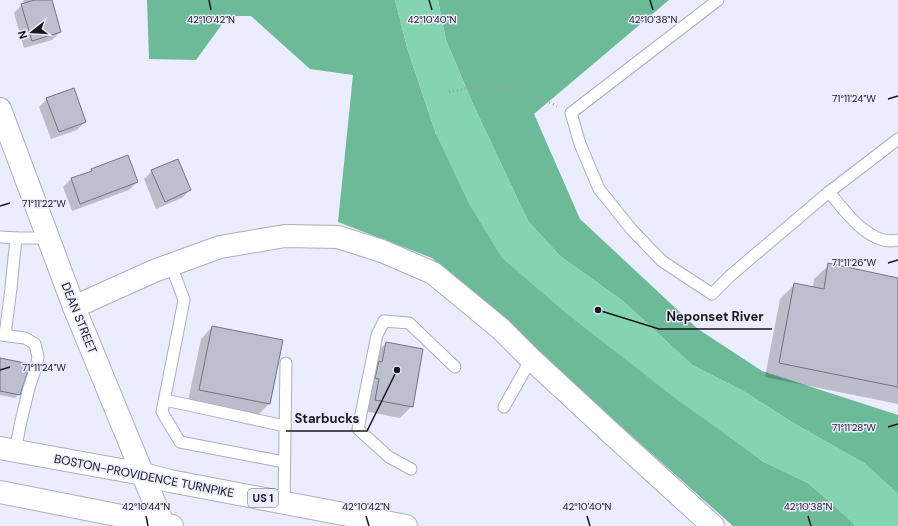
<svg xmlns="http://www.w3.org/2000/svg" width="898" height="526" font-family="'DM Sans',sans-serif">
	<rect width="100%" height="100%" fill="#ebecfe"/>
	<g fill="#6cba98">
		<polygon points="147,0 395,0 408,51 436,134 762,461 808,483 848,518 855,526 733,526 432,258 338,222 353,75 310,69 251,16 228,16 196,60 149,59"/>
		<polygon points="438,0 669,0 534,114 580,219 698,329 762,371 898,415 898,494 864,463 795,424 745,392 692,365 623,301 560,256 528,221 472,102 446,40"/>
	</g>
	<polygon fill="#85d4b1" points="395,0 438,0 446,40 472,102 528,221 560,256 623,301 692,365 745,392 795,424 864,463 898,494 898,526 855,526 848,518 808,483 762,461 671,395 567,314 502,258 469,204 436,134 408,51"/>
	<g fill="#0003">
		<polygon points="25,0 50,0 60,32 52,40 24,48 14,13 22,5 24,4 23,1"/>
		<polygon points="47,99 85,122 77,130 51,139 39,107"/>
		<polygon points="92,170 137,182 129,190 72,211 63,187 71,179 88,173"/>
		<polygon points="152,171 190,190 182,198 156,209 144,179"/>
		<polygon points="829,265 898,279 898,404 765,377 780,299 795,284 813,288 814,279"/>
		<polygon points="212,327 269,404 258,415 188,401 201,339"/>
		<polygon points="386,343 412,406 400,418 364,411 374,355"/>
		<polygon points="0,359 19,394 15,398 0,395"/>
	</g>
	<g fill="#bdbecf" stroke="#737484">
		<polygon points="35,0 52,0 61,32 32,41 21,4"/>
		<polygon points="74,88 86,122 59,132 46,98"/>
		<polygon points="128,155 138,182 80,204 71,178 92,171 91,169"/>
		<polygon points="178,159 191,190 165,202 151,170"/>
		<polygon points="828,263 898,278 898,387 779,363 794,283 824,289"/>
		<polygon points="212,326 283,340 270,404 199,390"/>
		<polygon points="386,342 423,349 413,407 375,400 379,379 375,378 379,361 382,362"/>
		<polygon points="0,358 30,364 20,395 0,391"/>
	</g>
	<g fill="none" stroke-linecap="round" stroke-linejoin="round">
		<defs>
			<g id="service">
				<polyline points="718,0 571,113 580,144 599,189 632,230 662,261 712,294 731,275 829,192"/>
				<path d="M898 139 829 192C845 211 870 247 898 240"/>
				<polyline points="0,237 18,238 49,238"/>
				<polyline points="171,265 184,300 162,412 180,442 284,462"/>
				<polyline points="0,335 25,338 35,344 38,357 36,367 29,388 21,421 15,451"/>
				<polyline points="5,335 11,288 16,238"/>
				<polyline points="165,400 285,426"/>
				<polyline points="504,407 531,359"/>
				<polyline points="411,469 389,457 358,429 377,335 384,321 409,323 455,367"/>
				<polyline points="284,502 286,363"/>
			</g>
			<polyline id="secondary" points="0,109 74,307 164,526"/>
			<g id="primary">
				<polyline points="74,307 154,271 220,247 285,236 338,237 382,251 433,273 501,329 531,359 612,434 713,526"/>
				<polyline points="0,448 143,474 170,481 406,526"/>
				<polyline points="0,492 172,526"/>
			</g>
		</defs>
		<use href="#service" stroke="#adaebf" stroke-width="13"/>
		<use href="#secondary" stroke="#adaebf" stroke-width="24"/>
		<use href="#primary" stroke="#adaebf" stroke-width="24"/>
		<polyline stroke="#9fa0ad" stroke-width="2.5" stroke-dasharray="1 3" stroke-linecap="butt" points="449,92 481,85 522,90 557,106"/>
		<use href="#service" stroke="#fff" stroke-width="11"/>
		<use href="#secondary" stroke="#fff" stroke-width="22"/>
		<use href="#primary" stroke="#fff" stroke-width="22"/>
	</g>
	<path fill="none" stroke="#17171d" stroke-width="1.5" d="M209 0 211 10M429 0 432 10M650 0 653 10M888 99 898 96M0 206 10 203M888 263 898 260M0 370 10 367M888 427 898 424M146 516 148 526M366 516 369 526M587 516 590 526M808 516 811 526"/>
	<g text-anchor="middle" dominant-baseline="central" stroke-width="3" stroke-linejoin="round" paint-order="stroke">
		<rect fill="#ebecfe" stroke="#575760" stroke-width="1" x="248" y="489" width="30" height="18" rx="3"/>
		<g font-size="11" font-weight="bold" fill="#17171d">
			<text x="263" y="498">US 1</text>
		</g>
		<g font-size="12" fill="#17171d" stroke="#ebecfe">
			<text transform="translate(79 318) rotate(68)">DEAN STREET</text>
			<text transform="translate(144 476) rotate(11)">BOSTON-PROVIDENCE TURNPIKE</text>
		</g>
	</g>
	<g font-size="10" text-anchor="middle" fill="#17171d" stroke="#ebecfe" stroke-width="3" stroke-linejoin="round" paint-order="stroke">
		<text x="653" y="23">42°10'38"N</text>
		<text x="211" y="23">42°10'42"N</text>
		<text x="432" y="23">42°10'40"N</text>
		<text x="854" y="102">71°11'24"W</text>
		<text x="44" y="207">71°11'22"W</text>
		<text x="854" y="266">71°11'26"W</text>
		<text x="44" y="371">71°11'24"W</text>
		<text x="854" y="431">71°11'28"W</text>
		<text x="146" y="510">42°10'44"N</text>
		<text x="366" y="510">42°10'42"N</text>
		<text x="587" y="510">42°10'40"N</text>
		<text x="808" y="510">42°10'38"N</text>
	</g>
	<path fill="none" stroke="#17171d" stroke-width="1.5" d="M598 310L659 329H772M397 370L367 431H286"/>
	<g fill="#17171d" stroke="#ebecfe" stroke-width="1.5">
		<circle cx="598" cy="310" r="4"/>
		<circle cx="397" cy="370" r="4"/>
	</g>
	<g font-size="13" text-anchor="middle" font-weight="bold" fill="#17171d" stroke="#ebecfe" stroke-width="3" stroke-linejoin="round" paint-order="stroke">
		<text x="715" y="321">Neponset River</text>
		<text x="327" y="423">Starbucks</text>
	</g>
	<g transform="translate(32 32) rotate(253)" stroke="#ebecfe" stroke-width="3" paint-order="stroke">
	<path d="M0-3L7 15L0 10L-7 15Z" fill="#17171d"/>
	<text y="-6" font-size="11" font-weight="bold" text-anchor="middle" fill="#17171d">N</text>
	</g>
</svg>
